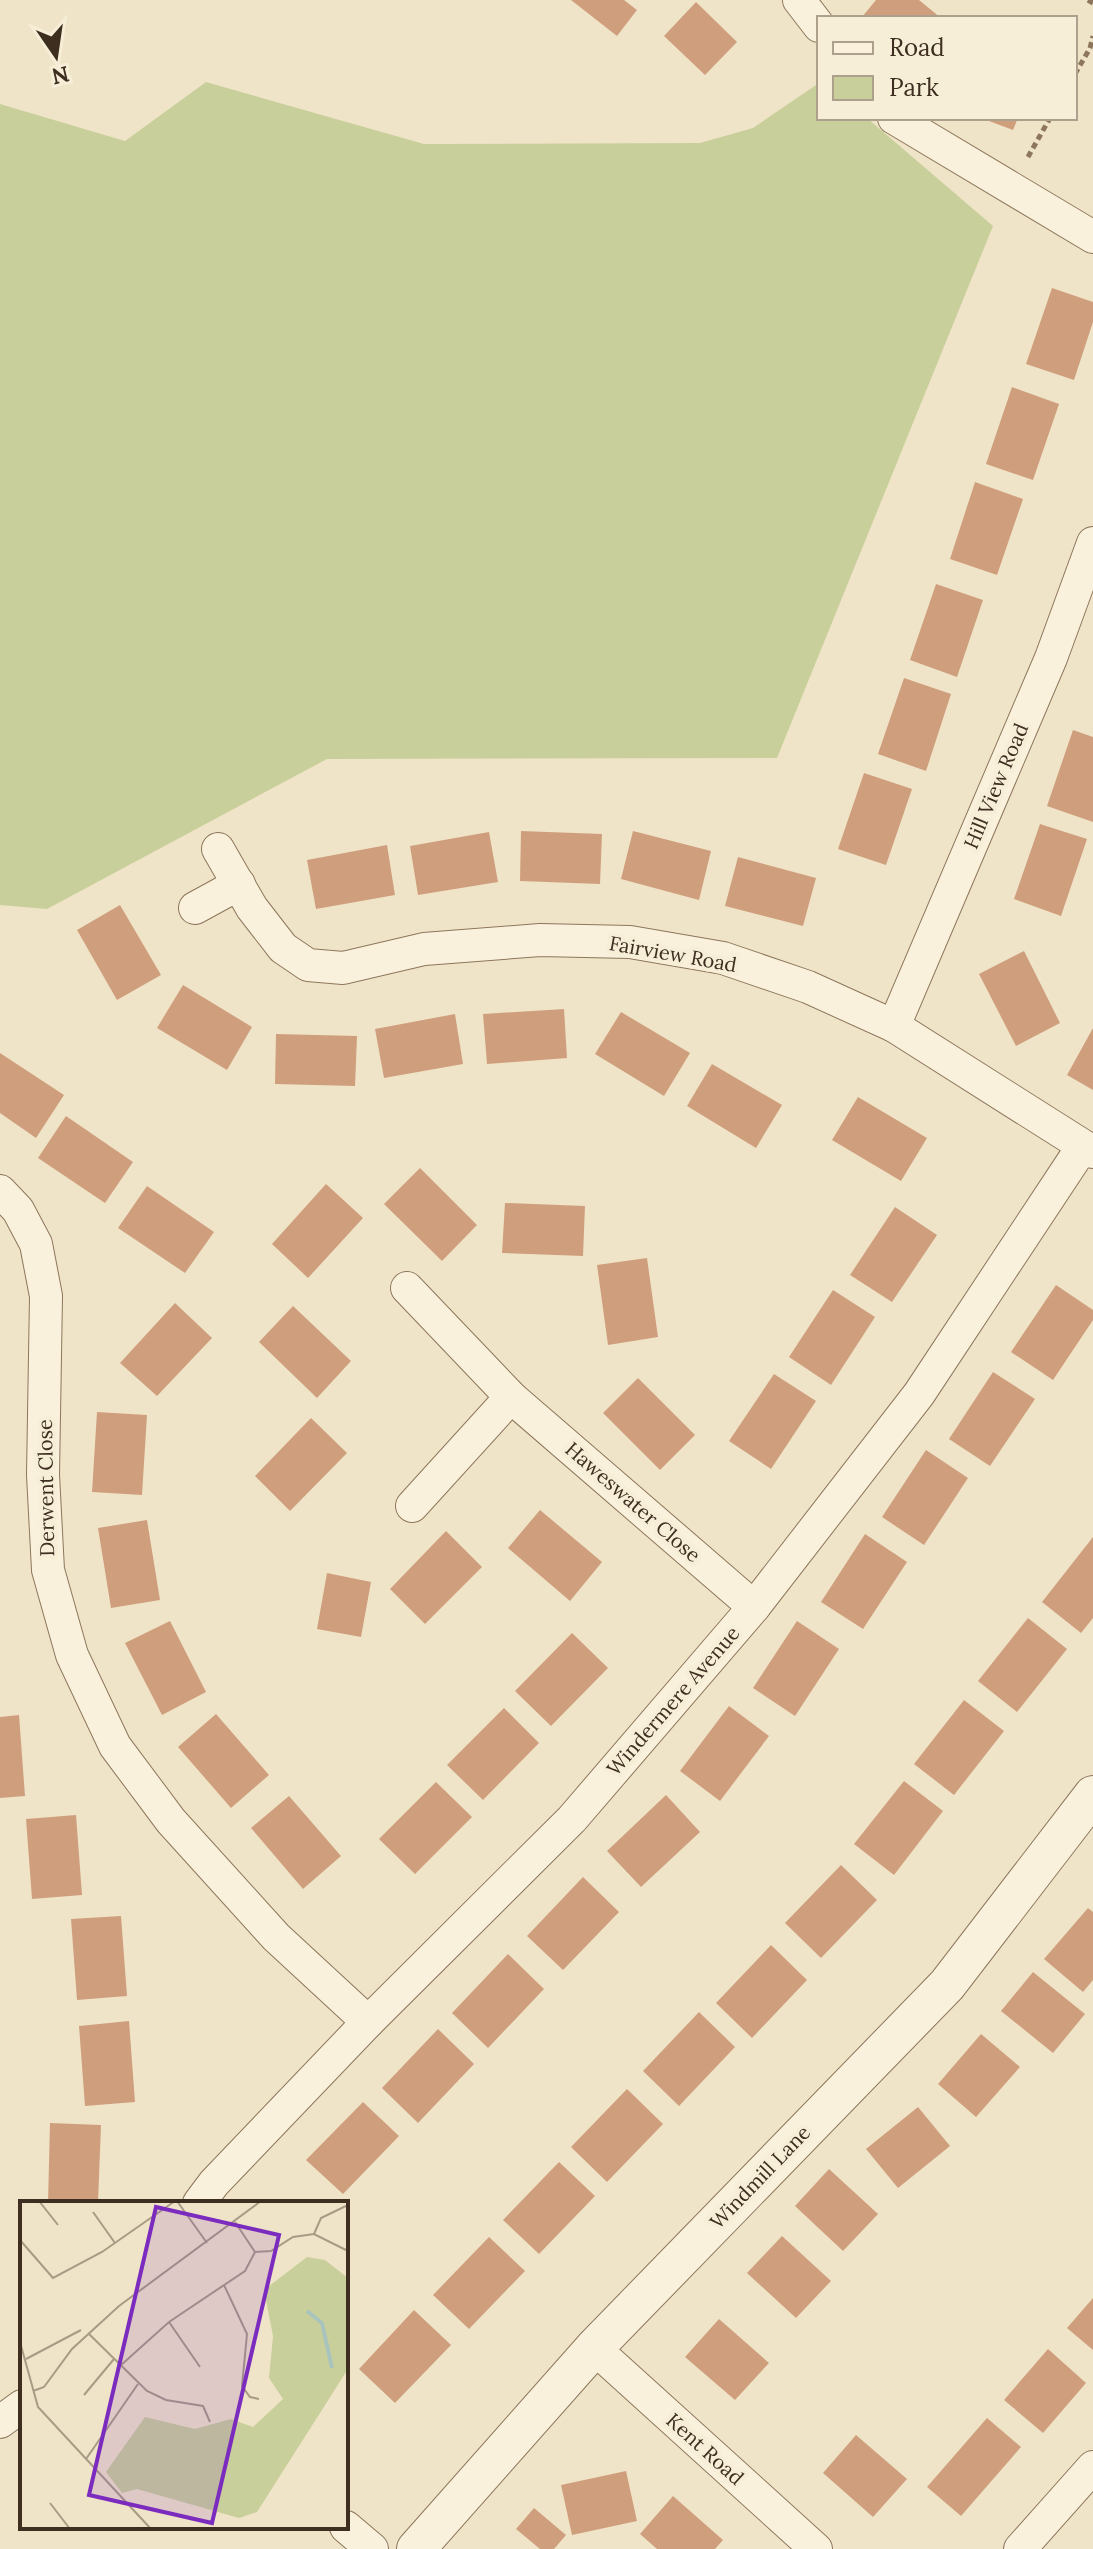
<svg xmlns="http://www.w3.org/2000/svg" width="1093" height="2549" font-family="Lora,serif">
<style>
.green{fill:#c9cf9b}
.building{fill:#cf9f7d}
.lines{fill:none;stroke-linecap:round;stroke-linejoin:round}
.minor-casing{stroke:#8d765c;stroke-width:34}
.tertiary-casing{stroke:#8d765c;stroke-width:40}
.path{stroke:#8d765c;stroke-width:5;stroke-dasharray:6 4;stroke-linecap:butt}
.minor{stroke:#faf1dc;stroke-width:32}
.tertiary{stroke:#faf1dc;stroke-width:38}
.labels{text-anchor:middle;stroke-width:8;stroke-linejoin:round;paint-order:stroke}
.street-label{font-size:20px;fill:#3d2e20;stroke:#f7eed8}
.inset-river{fill:none;stroke:#a9c4bc;stroke-width:4}
.inset-road{fill:none;stroke:#a89b85;stroke-width:2}
.view{fill:#7b2cbf;fill-opacity:0.15;stroke:#7b2cbf;stroke-width:4}
.inset-edge{fill:none;stroke:#3d2e20;stroke-width:4}
</style>
<rect width="100%" height="100%" fill="#f0e4c8"/>
<polygon class="green" points="206,82 424,144 700,143 753,128 819,83 819,118 867,118 993,226 777,758 327,759 47,909 0,905 0,104 125,141"/>
<g class="building">
<polygon points="571,0 624,0 637,10 617,36"/>
<polygon points="876,0 919,0 941,18 863,18 862,17"/>
<polygon points="696,2 737,42 705,75 664,36"/>
<polygon points="981,118 1018,118 1013,130"/>
<polygon points="1052,288 1093,302 1093,322 1074,380 1026,364"/>
<polygon points="1012,387 1059,404 1033,480 986,464"/>
<polygon points="975,482 1023,499 997,575 950,559"/>
<polygon points="936,584 983,600 957,677 910,660"/>
<polygon points="904,678 951,694 926,771 878,754"/>
<polygon points="1073,730 1093,737 1093,822 1047,806"/>
<polygon points="864,773 912,789 886,865 838,849"/>
<polygon points="1040,824 1087,839 1061,916 1014,899"/>
<polygon points="521,831 602,834 600,884 520,881"/>
<polygon points="633,831 711,851 699,900 621,879"/>
<polygon points="489,832 498,882 418,895 410,846"/>
<polygon points="387,845 395,895 316,909 307,860"/>
<polygon points="738,857 816,878 803,926 725,906"/>
<polygon points="120,905 161,975 117,1000 77,930"/>
<polygon points="1024,951 1060,1023 1016,1046 979,974"/>
<polygon points="183,985 252,1027 227,1070 157,1028"/>
<polygon points="564,1009 567,1058 487,1064 483,1014"/>
<polygon points="621,1012 690,1053 664,1096 595,1054"/>
<polygon points="455,1014 463,1064 384,1078 375,1029"/>
<polygon points="1093,1028 1093,1090 1067,1075"/>
<polygon points="276,1034 357,1036 355,1086 275,1084"/>
<polygon points="0,1053 64,1095 36,1138 0,1113"/>
<polygon points="712,1064 782,1105 756,1148 687,1106"/>
<polygon points="858,1097 927,1138 901,1181 832,1140"/>
<polygon points="66,1116 133,1162 105,1203 38,1158"/>
<polygon points="420,1168 477,1225 442,1261 384,1204"/>
<polygon points="326,1184 363,1218 308,1278 272,1244"/>
<polygon points="147,1186 214,1232 185,1273 118,1228"/>
<polygon points="505,1203 585,1206 583,1256 502,1253"/>
<polygon points="895,1207 937,1235 892,1302 850,1275"/>
<polygon points="647,1258 658,1337 608,1345 597,1265"/>
<polygon points="1056,1285 1093,1310 1093,1320 1053,1380 1011,1352"/>
<polygon points="833,1290 875,1317 831,1385 789,1357"/>
<polygon points="175,1303 212,1338 157,1396 120,1363"/>
<polygon points="293,1306 351,1361 317,1398 259,1342"/>
<polygon points="993,1372 1035,1399 990,1466 949,1439"/>
<polygon points="774,1374 816,1401 771,1469 729,1441"/>
<polygon points="638,1378 695,1435 660,1470 603,1413"/>
<polygon points="97,1412 147,1415 142,1495 92,1492"/>
<polygon points="311,1418 347,1453 290,1511 255,1476"/>
<polygon points="926,1450 968,1478 924,1545 882,1517"/>
<polygon points="540,1510 602,1562 570,1601 508,1548"/>
<polygon points="147,1520 160,1600 111,1608 98,1528"/>
<polygon points="446,1531 482,1567 425,1624 390,1589"/>
<polygon points="865,1534 907,1562 863,1629 821,1602"/>
<polygon points="1093,1537 1093,1618 1081,1633 1042,1602"/>
<polygon points="327,1573 371,1582 361,1637 317,1629"/>
<polygon points="1028,1618 1067,1649 1017,1712 978,1681"/>
<polygon points="170,1621 206,1692 162,1715 125,1643"/>
<polygon points="797,1621 839,1649 795,1716 753,1688"/>
<polygon points="572,1633 608,1668 551,1726 515,1691"/>
<polygon points="964,1700 1004,1731 954,1795 914,1764"/>
<polygon points="729,1706 769,1736 720,1801 680,1771"/>
<polygon points="504,1708 539,1743 483,1800 447,1765"/>
<polygon points="216,1714 269,1775 231,1808 178,1747"/>
<polygon points="19,1715 25,1796 0,1798 0,1717"/>
<polygon points="904,1781 943,1811 894,1875 854,1844"/>
<polygon points="436,1782 472,1817 415,1874 379,1839"/>
<polygon points="666,1795 700,1832 641,1887 607,1851"/>
<polygon points="289,1796 341,1856 303,1889 251,1828"/>
<polygon points="76,1815 82,1895 32,1899 26,1819"/>
<polygon points="841,1865 877,1900 821,1958 785,1923"/>
<polygon points="583,1877 619,1912 563,1970 527,1936"/>
<polygon points="1088,1908 1093,1912 1093,1980 1083,1992 1044,1959"/>
<polygon points="121,1916 127,1996 77,2000 71,1919"/>
<polygon points="771,1945 807,1980 752,2038 716,2003"/>
<polygon points="508,1954 544,1989 488,2048 452,2013"/>
<polygon points="1033,1972 1085,2014 1053,2053 1001,2011"/>
<polygon points="699,2012 735,2047 679,2106 643,2071"/>
<polygon points="129,2021 135,2102 85,2106 79,2026"/>
<polygon points="438,2029 474,2064 418,2123 382,2088"/>
<polygon points="981,2034 1020,2067 976,2117 938,2084"/>
<polygon points="627,2089 663,2124 607,2182 571,2147"/>
<polygon points="363,2102 399,2136 343,2194 306,2160"/>
<polygon points="918,2107 950,2146 898,2188 866,2149"/>
<polygon points="50,2123 101,2125 98,2203 48,2203"/>
<polygon points="559,2162 595,2196 539,2254 503,2220"/>
<polygon points="829,2169 878,2214 843,2251 795,2206"/>
<polygon points="782,2236 831,2281 796,2318 747,2273"/>
<polygon points="489,2237 525,2271 469,2329 433,2295"/>
<polygon points="1093,2298 1093,2350 1067,2328"/>
<polygon points="414,2310 451,2345 395,2403 359,2369"/>
<polygon points="719,2319 769,2363 735,2400 685,2357"/>
<polygon points="1048,2349 1086,2383 1043,2433 1004,2400"/>
<polygon points="987,2418 1021,2447 961,2516 927,2487"/>
<polygon points="856,2435 907,2479 873,2517 823,2473"/>
<polygon points="626,2471 637,2521 572,2535 561,2485"/>
<polygon points="673,2496 723,2540 715,2549 657,2549 640,2534"/>
<polygon points="534,2508 566,2535 554,2549 540,2549 516,2529"/>
</g>
<g class="lines">
<defs>
<g id="minor">
<polyline points="799,0 819,26"/>
<polyline points="894,118 1093,237"/>
<polyline points="218,849 252,908 283,948 308,965 343,968 424,949 540,940 630,942 723,958 808,987 894,1026 1093,1152"/>
<polyline points="195,908 239,884"/>
<polyline points="894,1026 1051,658 1093,543"/>
<polyline points="0,1191 18,1210 36,1244 46,1296 43,1475 48,1570 72,1655 115,1746 171,1821 276,1937 368,2022"/>
<polyline points="407,1288 511,1397 754,1607"/>
<polyline points="412,1506 511,1397"/>
<polyline points="199,2203 214,2183 368,2022 572,1819 754,1607 919,1394 1083,1146"/>
<polyline points="594,2348 816,2549"/>
<polyline points="0,2422 22,2406"/>
<polyline points="346,2527 372,2549"/>
<polyline points="1020,2549 1093,2467"/>
</g>
<polyline id="tertiary" points="416,2549 594,2348 947,1985 1093,1795"/>
</defs>
<use href="#minor" class="minor-casing"/>
<use href="#tertiary" class="tertiary-casing"/>
<g class="path">
<polyline points="1088,0 1093,3"/>
<polyline points="1075,74 1090,48 1093,36"/>
<polyline points="1028,157 1050,118"/>
</g>
<use href="#minor" class="minor"/>
<use href="#tertiary" class="tertiary"/>
</g>
<g class="labels">
<g class="street-label">
<text transform="translate(996 786) rotate(-67)" y="7">Hill View Road</text>
<text transform="translate(673 954) rotate(10)" y="7">Fairview Road</text>
<text transform="translate(46 1488) rotate(-91)" y="7">Derwent Close</text>
<text transform="translate(633 1502) rotate(41)" y="7">Haweswater Close</text>
<text transform="translate(673 1701) rotate(-49)" y="7">Windermere Avenue</text>
<text transform="translate(760 2177) rotate(-46)" y="7">Windmill Lane</text>
<text transform="translate(705 2449) rotate(42)" y="7">Kent Road</text>
</g>
</g>
<g transform="translate(20 2201)">
<rect width="328" height="328" fill="#f0e4c8"/>
<path d="M287 56 305 59 328 77V168L237 311 219 317 117 288 102 292 86 271 125 216 175 228 211 218 233 226 263 198 249 177 253 135 244 89Z" fill="#c9cf9b"/>
<path class="inset-river" d="M287 110 302 122 312 167"/>
<path class="inset-road" d="M19 0 38 24M157 0 187 42M73 11 95 42M215 21 235 51 251 50 273 36 294 33 328 50M294 33 301 17 328 4M0 39 33 77 82 51 155 0M204 84 227 133 222 185 230 196 239 198M149 121 180 166M68 132 127 190 146 199 183 205 190 221M0 141 18 206 131 328M6 158 61 129M100 165 149 121 225 70 235 51M13 190 24 186 52 148 99 105 241 0M64 194 94 158M66 258 118 183M30 302 50 328"/>
<path class="view" d="M136 6 259 34 192 322 69 294Z"/>
<rect width="328" height="328" class="inset-edge"/>
</g>
<rect x="817" y="16" width="260" height="104" fill="#f7eed8" stroke="#ada18e" stroke-width="2"/>
<rect x="833" y="42" width="40" height="12" fill="#faf1dc" stroke="#ada18e" stroke-width="2"/>
<text x="889" y="56" font-size="24" fill="#3d2e20">Road</text>
<rect x="833" y="76" width="40" height="24" fill="#c9cf9b" stroke="#ada18e" stroke-width="2"/>
<text x="889" y="96" font-size="24" fill="#3d2e20">Park</text>
<g transform="translate(56 56) rotate(167)" stroke="#f7eed8" stroke-width="6" paint-order="stroke">
<path d="M0-6L14 30L0 20L-14 30Z" fill="#3d2e20"/>
<text y="-12" font-size="22" font-weight="bold" text-anchor="middle" fill="#3d2e20">N</text>
</g>
</svg>
